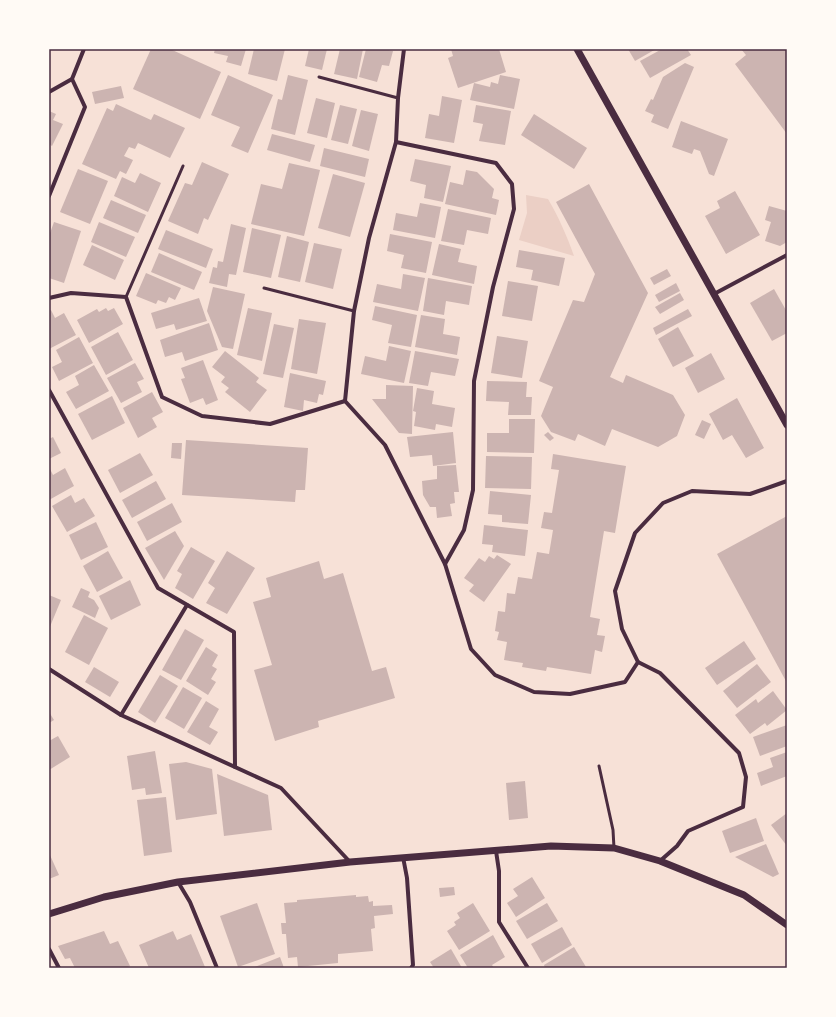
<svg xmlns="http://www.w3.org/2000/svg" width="836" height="1017" font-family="Lato,sans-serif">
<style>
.green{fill:#ebcfc5}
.building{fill:#ccb4b1}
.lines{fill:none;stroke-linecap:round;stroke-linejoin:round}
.service{stroke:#4a2c40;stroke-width:3}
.minor{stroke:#4a2c40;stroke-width:4}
.tertiary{stroke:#4a2c40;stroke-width:7}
.neatline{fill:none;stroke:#4a2c40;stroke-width:1.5}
</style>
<rect width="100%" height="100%" fill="#f7e1d7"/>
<path class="green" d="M526 195 548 199C559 218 567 236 574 256L519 240 527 213Z"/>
<g class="building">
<polygon points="151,49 170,49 221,72 200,119 133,89"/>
<polygon points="215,49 246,49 241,66 226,62 228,56 214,53"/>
<polygon points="254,49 285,49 277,81 248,74"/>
<polygon points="309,49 327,49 322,70 305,66"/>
<polygon points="340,49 363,49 357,79 334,74"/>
<polygon points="366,49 384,49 393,51 389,66 382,65 377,82 359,77"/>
<polygon points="451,49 499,49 506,72 458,88 448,58 453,56"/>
<polygon points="628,49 656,49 635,61"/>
<polygon points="662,49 687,49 691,55 650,78 640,61"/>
<polygon points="741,49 787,49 787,134 735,64 746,55"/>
<polygon points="685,63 694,67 668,129 651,122 654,115 645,111 651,99 653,100 663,77"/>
<polygon points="228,75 273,95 248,153 231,146 240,127 211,115"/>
<polygon points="288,75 308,80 295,135 271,129 278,99 282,100"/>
<polygon points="500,75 520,79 514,109 470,100 474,83 490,87 491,82 498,84"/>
<polygon points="121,86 124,98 95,104 92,92"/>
<polygon points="442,96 462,100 454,143 425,138 429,114 439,116"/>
<polygon points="316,98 335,103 327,138 307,133"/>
<polygon points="116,104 151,120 154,114 185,128 170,158 138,143 135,149 129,147 124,156 133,160 126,174 120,171 116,179 82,164 107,108 113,111"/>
<polygon points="340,105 357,109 348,144 331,140"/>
<polygon points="476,105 511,111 505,145 479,141 483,124 473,122"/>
<polygon points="361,110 378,114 369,151 352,146"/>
<polygon points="49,111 56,114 53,120 63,124 52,146 49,144"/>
<polygon points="534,114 587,148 574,169 521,135"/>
<polygon points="681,121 728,139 714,176 709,174 700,151 694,149 692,154 672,147"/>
<polygon points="272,134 315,145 310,162 267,150"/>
<polygon points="324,148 369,159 365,177 320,166"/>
<polygon points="415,159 451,166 443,202 424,198 426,185 410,181"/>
<polygon points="202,162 229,174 208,220 204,218 198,234 168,221 185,183 192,185"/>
<polygon points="289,163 320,170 304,236 251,224 261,184 282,189"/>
<polygon points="78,169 108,181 90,224 60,212"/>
<polygon points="466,170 477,172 494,189 492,198 499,200 496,215 445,204 450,182 463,185"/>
<polygon points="140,173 161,183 148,212 114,196 122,177 135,183"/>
<polygon points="333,174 365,183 350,237 318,228"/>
<polygon points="589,184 648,293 610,377 623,383 626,375 673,395 685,415 677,436 658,447 612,429 605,446 578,434 575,441 551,432 541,416 553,387 539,381 573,300 584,302 595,274 556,202"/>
<polygon points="735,191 760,235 726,254 705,216 720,208 717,201"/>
<polygon points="111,200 146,215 138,233 103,218"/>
<polygon points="420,203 441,207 435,238 393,230 396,213 417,217"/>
<polygon points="769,206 787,211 787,242 780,246 765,241 771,222 765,220"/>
<polygon points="448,209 491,218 488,234 467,230 464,245 441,241"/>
<polygon points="54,222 81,231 64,283 49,278 49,236"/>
<polygon points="99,222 135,237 126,257 91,242"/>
<polygon points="231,224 246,228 236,275 229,274 227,287 209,283 213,267 217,268 218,261 223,262"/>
<polygon points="252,228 281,235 271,278 243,272"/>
<polygon points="166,230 213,249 206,268 158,249"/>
<polygon points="390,234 432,242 426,273 401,268 404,255 387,251"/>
<polygon points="287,236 309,242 300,282 278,277"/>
<polygon points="314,243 342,249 333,289 305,282"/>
<polygon points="439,244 461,249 458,262 477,266 474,284 432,275"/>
<polygon points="92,245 124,260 115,280 83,265"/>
<polygon points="519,250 565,258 559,286 531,280 533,270 516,267"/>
<polygon points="159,253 202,272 194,290 151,272"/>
<polygon points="667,269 671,276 654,285 650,278"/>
<polygon points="146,273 181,288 175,300 169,297 166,303 158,300 156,304 136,296"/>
<polygon points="403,274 425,278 418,311 373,302 377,284 401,289"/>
<polygon points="428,278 472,286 469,305 446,301 444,315 423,311"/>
<polygon points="508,281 538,286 532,321 502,316"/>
<polygon points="676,283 680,291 659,302 655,295"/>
<polygon points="213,287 245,294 233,349 222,347 207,311"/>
<polygon points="774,289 787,312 787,333 772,341 750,303"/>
<polygon points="680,293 684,300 660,314 655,307"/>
<polygon points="199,298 207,321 176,330 174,324 156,329 151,313"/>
<polygon points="375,306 417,315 411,347 388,343 392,325 372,320"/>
<polygon points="106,308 108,311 114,308 123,324 89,343 77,320 97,309 99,312"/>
<polygon points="248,308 272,313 262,361 237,355"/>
<polygon points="688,309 692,316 656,335 653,328"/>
<polygon points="51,310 55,318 64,313 76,335 49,349 49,311"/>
<polygon points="421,315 445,319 443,334 460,337 457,355 415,347"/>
<polygon points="299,319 326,323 317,374 291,369"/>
<polygon points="209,323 218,350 185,361 182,352 165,357 160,340"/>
<polygon points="274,324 294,328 283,378 263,374"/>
<polygon points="678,327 694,356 673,367 658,339"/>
<polygon points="118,332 133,360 106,375 91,347"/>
<polygon points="497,336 528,341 522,378 491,373"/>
<polygon points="79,337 93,363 59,381 52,367 62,362 56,350"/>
<polygon points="389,346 411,351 404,383 361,374 365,356 386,361"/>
<polygon points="225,351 259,378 256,382 267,390 250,412 225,392 229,388 221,382 225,377 212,367"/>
<polygon points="415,351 459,359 455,376 431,372 428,386 409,383"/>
<polygon points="711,353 725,379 698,393 685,368"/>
<polygon points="203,360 218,400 206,405 203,398 190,403 181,379 185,378 181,368"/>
<polygon points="135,363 144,379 137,382 142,392 121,403 107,378"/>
<polygon points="94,365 109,391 76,409 66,392 79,385 75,376"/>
<polygon points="290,373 326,381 323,395 319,394 317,403 304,400 303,411 284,407"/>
<polygon points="487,381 527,382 526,397 532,397 531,415 508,415 509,402 486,401"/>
<polygon points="386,385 413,386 412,434 399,433 372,399 386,399"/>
<polygon points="417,388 434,391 432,404 455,408 452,427 436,424 435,430 414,426 416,412 413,411"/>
<polygon points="152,392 163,412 152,418 157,427 138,438 123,408"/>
<polygon points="112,396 125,423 92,440 78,414"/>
<polygon points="737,398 764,448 746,458 732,435 723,440 709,414"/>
<polygon points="509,419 535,419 534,453 487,452 487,433 509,433"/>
<polygon points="702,420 711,424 704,439 695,435"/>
<polygon points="453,432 456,463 433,466 432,455 410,457 407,437"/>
<polygon points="548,432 554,438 550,441 544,435"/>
<polygon points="53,437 61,453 49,459 49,439"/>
<polygon points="186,440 308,448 305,490 296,490 295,502 182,495"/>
<polygon points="172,443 182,443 181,459 171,458"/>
<polygon points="140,453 153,475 120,493 108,470"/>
<polygon points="553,454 626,466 615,533 604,531 590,617 600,619 597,635 605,636 602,652 595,650 591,674 547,667 546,671 522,667 523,663 504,660 507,642 497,640 499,632 495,631 498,611 505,612 507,593 515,594 518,577 532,579 537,552 549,554 553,530 541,528 544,512 552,513 559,470 551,469"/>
<polygon points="486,456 532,457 531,489 485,488"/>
<polygon points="456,465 459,492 454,492 455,503 450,504 452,516 437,518 436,507 430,507 423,495 422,481 437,479 437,466"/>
<polygon points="49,467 53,475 65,468 74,486 49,500"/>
<polygon points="156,481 166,499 132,518 122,500"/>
<polygon points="490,491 531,495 528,524 502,522 502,515 488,514"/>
<polygon points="71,495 75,503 84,498 95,516 67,532 52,506"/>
<polygon points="172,503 182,522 147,541 137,522"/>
<polygon points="787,516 787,683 717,554"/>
<polygon points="96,522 108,547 81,560 69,535"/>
<polygon points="484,525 528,530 525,556 492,552 493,545 482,544"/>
<polygon points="175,531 184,546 164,580 145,548"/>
<polygon points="191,547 215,561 193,599 175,588 182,574 177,571"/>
<polygon points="108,551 123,578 97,592 83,566"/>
<polygon points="227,551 255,568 227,614 206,603 215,588 208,583"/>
<polygon points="497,555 511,564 484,602 469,591 474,585 464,578 479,558 485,562 489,556 494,559"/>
<polygon points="319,561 324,579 343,573 372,671 386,667 395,698 318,721 319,727 275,741 254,670 272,665 253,602 271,597 266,578"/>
<polygon points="130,580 141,605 111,620 99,596"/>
<polygon points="81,588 90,592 88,597 94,600 99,608 95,618 72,607"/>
<polygon points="49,595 61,600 49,629"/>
<polygon points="84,615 108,628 89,665 65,652"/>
<polygon points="185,629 204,640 181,680 162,670"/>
<polygon points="744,641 756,659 717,685 705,668"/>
<polygon points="206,647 218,655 212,666 217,669 211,679 216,682 208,695 186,681"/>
<polygon points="757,664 771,682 737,708 723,691"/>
<polygon points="94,667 119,682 110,697 85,682"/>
<polygon points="160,675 178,686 155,723 138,712"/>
<polygon points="183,687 202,698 184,729 165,718"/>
<polygon points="773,691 787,710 767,726 765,723 750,734 735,715 756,699 758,703"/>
<polygon points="206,701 219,709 209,727 218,732 210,745 187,732"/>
<polygon points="49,712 54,720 49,723"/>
<polygon points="787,725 787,746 760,756 753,737"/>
<polygon points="58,736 70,757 49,770 49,741"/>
<polygon points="155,751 162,793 146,795 145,788 132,790 127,756"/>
<polygon points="787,752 787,776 761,786 757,773 773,767 770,758"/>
<polygon points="186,762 212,769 217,814 176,820 169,764"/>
<polygon points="217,774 268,795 272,830 224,836"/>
<polygon points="525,781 528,818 509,820 506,783"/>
<polygon points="166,797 172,852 144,856 137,800"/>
<polygon points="787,813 787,846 771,825"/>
<polygon points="756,818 764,841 730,853 722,831"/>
<polygon points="766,844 779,874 773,877 735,857"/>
<polygon points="49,853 59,875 49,879"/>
<polygon points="532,877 545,898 516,917 507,903 518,896 513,889"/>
<polygon points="454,887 455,895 440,897 439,888"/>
<polygon points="356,895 356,897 368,896 369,902 373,901 373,906 392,905 393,914 374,916 375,928 371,929 373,951 338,954 338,963 298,967 297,957 288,958 286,934 282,934 281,923 286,923 284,903 297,902 297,900"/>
<polygon points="257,903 275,954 238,967 220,916"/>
<polygon points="473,903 490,931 459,950 447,931 456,925 454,922 460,918 457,913"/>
<polygon points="547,903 558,921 527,939 516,921"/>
<polygon points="562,927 572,945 542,963 531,944"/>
<polygon points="104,931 110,944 118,941 130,966 126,968 75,968 70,958 65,959 58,946"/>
<polygon points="173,931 177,940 191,934 205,967 202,968 149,968 139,945"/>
<polygon points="493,935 505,957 492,965 494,968 468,968 460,955"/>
<polygon points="574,947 586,967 583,968 545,968 544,965"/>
<polygon points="451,949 462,968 434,968 430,962"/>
<polygon points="280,957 284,968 252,968"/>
</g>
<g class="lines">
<g class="service">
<polyline points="319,77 398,98"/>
<polyline points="264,288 354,311"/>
<polyline points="126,297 183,166"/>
<polyline points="599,766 613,830 614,848"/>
</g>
<g class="minor">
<polyline points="404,49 398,98 396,142 369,238 354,311 345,401 385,445 445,564 471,649 495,675 534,692 570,694 625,682 638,662"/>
<polyline points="49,92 72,79 84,49"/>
<polyline points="396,142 496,163 512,184 514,209 493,287 474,381 473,490 464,530 445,564"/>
<polyline points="49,196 85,107 72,79"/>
<polyline points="714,294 787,255"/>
<polyline points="49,298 71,293 126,297 162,397 202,416 270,424 345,401"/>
<polyline points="49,390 158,588 234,632 235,767"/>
<polyline points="49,669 121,715 281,788 350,862"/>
<polyline points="121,715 187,605"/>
<polyline points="496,851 499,871 499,922 528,968"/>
<polyline points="403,857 407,878 413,965 411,968"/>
<polyline points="660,861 677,846 688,831 743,807 746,777 739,753 660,673 638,662 622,629 615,591 635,533 663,503 692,491 750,494 787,481"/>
<polyline points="178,882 190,902 217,968"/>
<polyline points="49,949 59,968"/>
</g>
<g class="tertiary">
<polyline points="577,49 787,425"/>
<polyline points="49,914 104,897 178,882 350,862 551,846 614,848 660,861 744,895 787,925"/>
</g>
</g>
<rect width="836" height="1017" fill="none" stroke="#fffaf5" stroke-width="100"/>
<rect x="50" y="50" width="736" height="917" class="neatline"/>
</svg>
